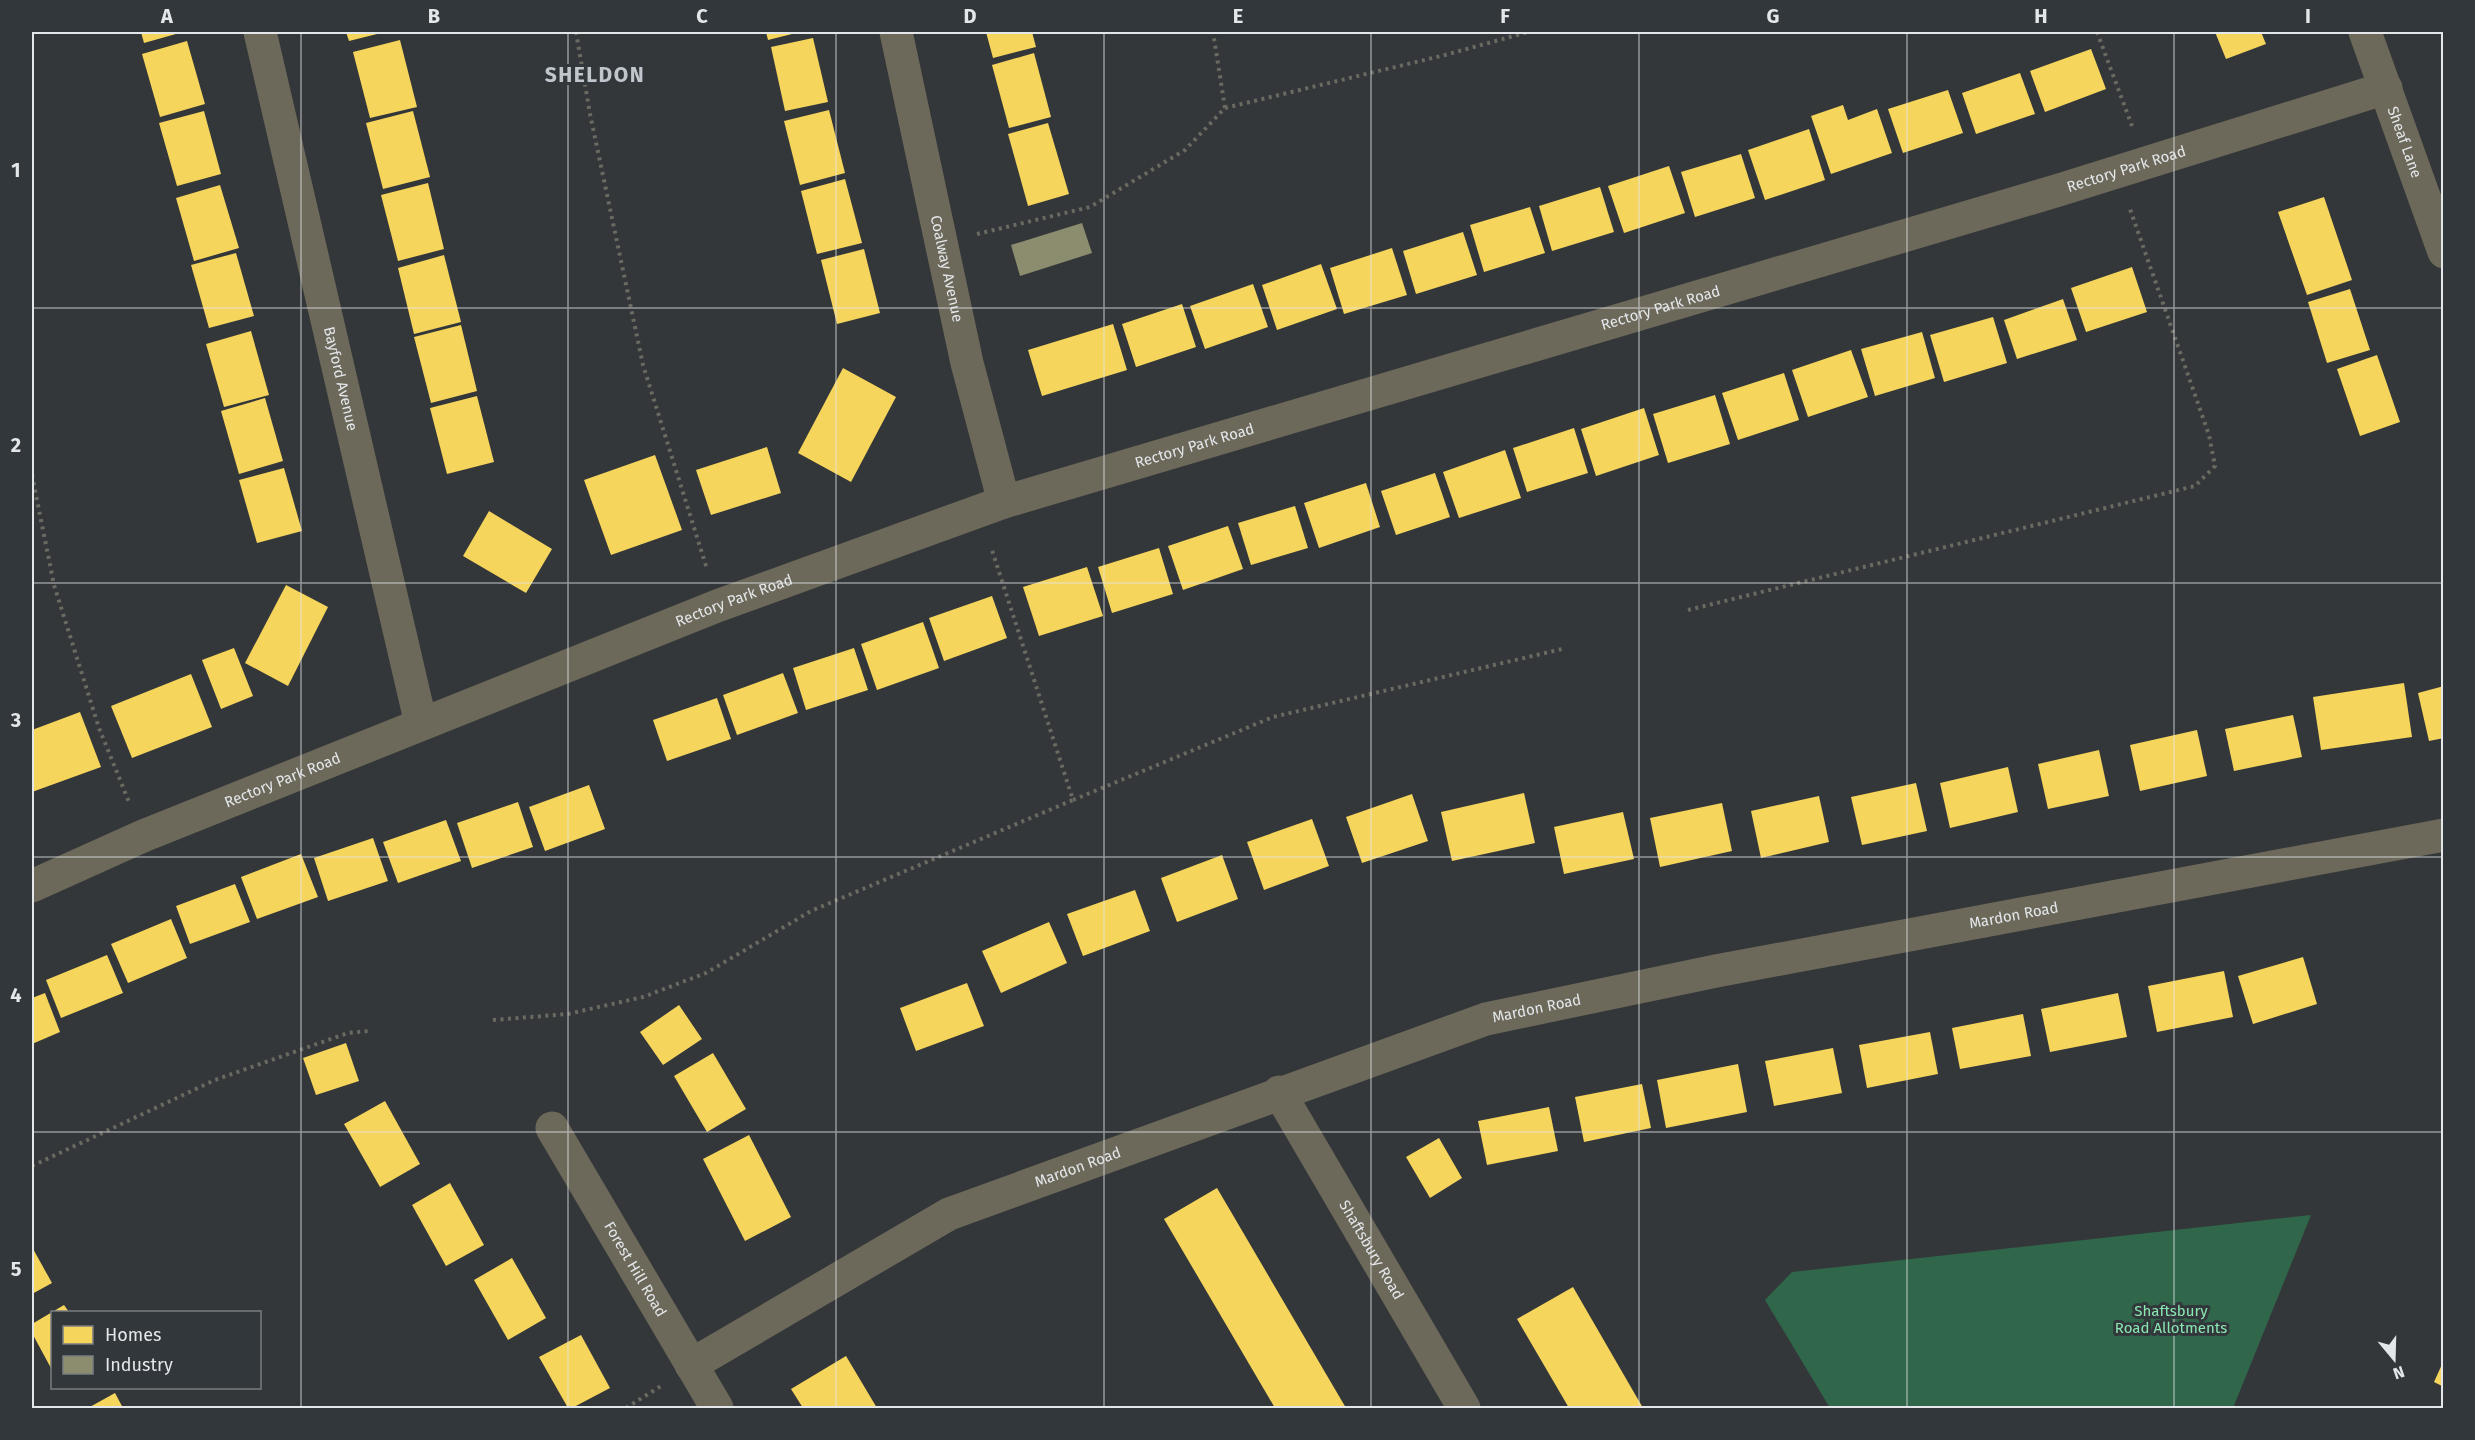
<svg xmlns="http://www.w3.org/2000/svg" width="2475" height="1440" font-family="'Fira Sans',sans-serif">
<style>
.green{fill:#30674a}
.homes{fill:#f6d55c}
.industry{fill:#8c8c6e}
.lines{fill:none;stroke-linecap:round;stroke-linejoin:round}
.path{stroke:#6a6962;stroke-width:4;stroke-dasharray:3 4.5;stroke-linecap:butt}
.minor{stroke:#6c685a;stroke-width:33}
.tertiary{stroke:#6c685a;stroke-width:33}
.grid{fill:none;stroke:#e4e7ea;stroke-width:1.5;stroke-opacity:0.55}
.labels{text-anchor:middle;stroke-width:6;stroke-linejoin:round;paint-order:stroke}
.street-label{font-size:15px;fill:#e4e7ea;stroke:#32373b}
.park-label{font-size:15px;fill:#8ae7b2;stroke:#32373b}
.district-label{font-size:21px;font-weight:bold;letter-spacing:1.5px;fill:#c0c6cb;stroke:#32373b}
.neatline{fill:none;stroke:#e4e7ea;stroke-width:2}
.grid-label{font-size:20px;text-anchor:middle;font-weight:bold;fill:#e4e7ea}
</style>
<rect width="100%" height="100%" fill="#343739"/>
<polygon class="green" points="2311,1215 2233,1408 1830,1408 1765,1300 1792,1272"/>
<g class="homes">
<polygon points="141,32 183,32 144,43"/>
<polygon points="346,32 385,32 349,41"/>
<polygon points="766,32 800,32 768,40"/>
<polygon points="986,32 1032,32 1036,47 993,58"/>
<polygon points="2215,32 2261,32 2266,44 2226,59"/>
<polygon points="813,38 828,102 785,111 771,47"/>
<polygon points="400,40 417,107 370,118 353,52"/>
<polygon points="187,41 205,104 160,117 142,54"/>
<polygon points="2091,49 2106,89 2045,112 2030,71"/>
<polygon points="1034,53 1051,117 1009,128 992,65"/>
<polygon points="2020,73 2035,114 1976,134 1962,93"/>
<polygon points="1948,90 1963,133 1903,153 1888,109"/>
<polygon points="1843,105 1848,120 1877,109 1892,153 1831,174 1811,116"/>
<polygon points="829,110 845,173 800,185 784,121"/>
<polygon points="204,111 221,174 177,186 159,123"/>
<polygon points="413,111 430,177 383,189 366,123"/>
<polygon points="1048,123 1069,194 1028,206 1008,134"/>
<polygon points="1809,129 1825,180 1765,200 1748,150"/>
<polygon points="1741,154 1755,198 1695,217 1681,172"/>
<polygon points="1669,166 1685,213 1624,233 1608,186"/>
<polygon points="845,179 862,243 817,254 801,191"/>
<polygon points="428,183 444,249 398,261 381,195"/>
<polygon points="220,185 239,248 194,261 176,198"/>
<polygon points="1600,187 1614,232 1552,251 1539,206"/>
<polygon points="2324,197 2352,280 2307,295 2278,212"/>
<polygon points="1530,207 1545,253 1484,272 1470,225"/>
<polygon points="1463,232 1477,275 1416,294 1403,251"/>
<polygon points="1392,248 1407,295 1344,314 1330,268"/>
<polygon points="864,249 880,313 837,324 821,260"/>
<polygon points="236,253 254,316 209,328 191,265"/>
<polygon points="444,255 461,322 414,334 398,268"/>
<polygon points="1321,264 1337,309 1277,330 1262,285"/>
<polygon points="2132,267 2147,312 2086,332 2071,288"/>
<polygon points="1253,284 1268,327 1205,349 1190,306"/>
<polygon points="2350,289 2370,350 2327,363 2308,302"/>
<polygon points="2063,299 2077,340 2017,359 2004,320"/>
<polygon points="1182,304 1196,347 1136,367 1122,324"/>
<polygon points="1993,317 2007,363 1944,382 1930,335"/>
<polygon points="1113,324 1127,370 1042,396 1028,350"/>
<polygon points="461,325 477,391 431,403 414,337"/>
<polygon points="251,331 269,395 224,407 206,344"/>
<polygon points="1922,332 1935,378 1875,396 1861,349"/>
<polygon points="1851,350 1868,397 1808,417 1792,370"/>
<polygon points="2377,355 2400,422 2360,436 2337,369"/>
<polygon points="843,368 896,397 851,482 798,453"/>
<polygon points="1784,373 1799,420 1738,440 1722,393"/>
<polygon points="1715,395 1730,444 1668,463 1653,414"/>
<polygon points="477,396 494,462 447,474 430,408"/>
<polygon points="265,398 283,461 239,474 221,411"/>
<polygon points="1644,408 1659,455 1596,476 1581,429"/>
<polygon points="1574,428 1588,473 1527,492 1513,448"/>
<polygon points="767,447 781,493 711,515 696,470"/>
<polygon points="1505,450 1521,498 1459,518 1443,472"/>
<polygon points="655,455 682,530 611,555 584,480"/>
<polygon points="284,468 302,531 257,543 239,480"/>
<polygon points="1435,473 1450,517 1396,535 1381,491"/>
<polygon points="1366,483 1380,527 1319,548 1304,503"/>
<polygon points="1295,506 1308,548 1251,565 1238,523"/>
<polygon points="489,511 552,549 526,593 463,556"/>
<polygon points="1228,526 1243,569 1183,590 1168,546"/>
<polygon points="1159,548 1173,594 1112,613 1098,567"/>
<polygon points="1087,567 1103,616 1039,636 1023,587"/>
<polygon points="286,585 328,607 288,686 245,663"/>
<polygon points="992,596 1007,638 944,661 929,618"/>
<polygon points="923,622 939,668 877,690 861,644"/>
<polygon points="234,648 253,696 221,709 202,660"/>
<polygon points="854,648 868,690 806,710 793,668"/>
<polygon points="783,673 798,713 737,735 723,695"/>
<polygon points="191,674 212,727 132,758 111,706"/>
<polygon points="2404,683 2412,737 2321,750 2313,697"/>
<polygon points="2444,686 2444,738 2429,741 2418,693"/>
<polygon points="717,698 731,739 667,761 653,720"/>
<polygon points="80,712 101,767 32,792 32,730"/>
<polygon points="2293,715 2302,757 2234,771 2225,729"/>
<polygon points="2197,730 2207,776 2140,791 2130,745"/>
<polygon points="2099,750 2109,796 2048,809 2038,764"/>
<polygon points="2008,767 2018,812 1950,828 1940,783"/>
<polygon points="1916,783 1927,831 1862,845 1851,797"/>
<polygon points="589,785 605,829 545,851 529,807"/>
<polygon points="1524,793 1535,843 1452,861 1441,812"/>
<polygon points="1412,794 1428,841 1362,863 1346,817"/>
<polygon points="1819,796 1829,842 1761,858 1751,811"/>
<polygon points="518,802 533,847 472,868 457,823"/>
<polygon points="1722,803 1732,851 1660,867 1650,818"/>
<polygon points="1623,812 1634,859 1564,874 1554,827"/>
<polygon points="1312,819 1329,866 1264,890 1247,842"/>
<polygon points="446,820 461,861 398,883 383,842"/>
<polygon points="373,838 388,881 328,901 314,858"/>
<polygon points="301,854 318,897 257,919 241,877"/>
<polygon points="1222,855 1238,899 1177,922 1161,878"/>
<polygon points="235,884 250,922 190,944 176,906"/>
<polygon points="1135,890 1150,931 1083,956 1067,914"/>
<polygon points="171,919 187,958 128,983 111,944"/>
<polygon points="1049,922 1067,963 1001,993 982,951"/>
<polygon points="107,955 123,993 61,1018 46,980"/>
<polygon points="2303,957 2317,1004 2253,1024 2238,976"/>
<polygon points="2224,971 2233,1017 2157,1032 2148,986"/>
<polygon points="967,983 984,1026 916,1051 900,1008"/>
<polygon points="45,993 60,1032 32,1044 32,998"/>
<polygon points="2118,993 2127,1037 2050,1052 2041,1009"/>
<polygon points="679,1005 702,1039 663,1065 640,1032"/>
<polygon points="2023,1014 2031,1056 1960,1069 1952,1028"/>
<polygon points="1930,1032 1938,1074 1867,1088 1859,1045"/>
<polygon points="346,1043 359,1081 316,1095 303,1058"/>
<polygon points="1833,1048 1842,1093 1774,1106 1765,1061"/>
<polygon points="713,1053 746,1109 707,1132 674,1076"/>
<polygon points="1738,1064 1747,1112 1666,1128 1657,1080"/>
<polygon points="1642,1084 1651,1128 1584,1142 1575,1097"/>
<polygon points="385,1101 420,1164 380,1187 344,1124"/>
<polygon points="1549,1107 1558,1151 1487,1165 1478,1121"/>
<polygon points="749,1135 791,1217 745,1241 703,1159"/>
<polygon points="1439,1138 1462,1178 1430,1198 1406,1157"/>
<polygon points="450,1183 484,1245 446,1266 412,1205"/>
<polygon points="1217,1188 1346,1408 1275,1408 1164,1219"/>
<polygon points="32,1247 52,1283 32,1294"/>
<polygon points="512,1258 546,1318 508,1340 474,1280"/>
<polygon points="1573,1287 1643,1408 1569,1408 1517,1319"/>
<polygon points="64,1305 69,1312 52,1312 52,1370 32,1333 32,1324"/>
<polygon points="581,1335 610,1388 572,1408 568,1408 539,1357"/>
<polygon points="846,1356 877,1408 803,1408 791,1389"/>
<polygon points="2444,1360 2444,1387 2434,1382"/>
<polygon points="115,1393 123,1408 88,1408"/>
</g>
<polygon class="industry" points="1082,223 1092,253 1020,276 1011,245"/>
<g class="lines">
<g class="path">
<polyline points="576,32 590,114 643,365 707,569"/>
<polyline points="2097,32 2132,126"/>
<polyline points="1225,108 1445,55 1528,32"/>
<polyline points="977,234 1090,207 1185,150 1225,108 1213,32"/>
<polyline points="32,475 54,585 99,728 129,802"/>
<polyline points="1688,610 2195,486 2215,466 2209,435 2130,209"/>
<polyline points="1073,800 1273,717 1562,649"/>
<polyline points="493,1020 568,1014 643,997 706,973 811,911 1073,800 991,547"/>
<polyline points="32,1166 215,1080 348,1033 369,1031"/>
<polyline points="626,1408 661,1386"/>
</g>
<g class="minor">
<path id="s1" d="M260 32 421 724"/>
<path id="s2" d="M896 32 967 363 1004 502"/>
<path id="s3" d="M32 886 143 836 717 606 1004 502 2059 190 2386 88"/>
<path id="s4" d="M1279 1092 1464 1408"/>
<path id="s5" d="M552 1128 717 1408"/>
<path id="s6" d="M691 1365 949 1214 1486 1019 1716 971 2444 835"/>
</g>
<path class="tertiary" id="s7" d="M2365 32 2444 252"/>
</g>
<path class="grid" d="M301 32V1408M568 32V1408M836 32V1408M1104 32V1408M1371 32V1408M1639 32V1408M1907 32V1408M2174 32V1408M32 308H2444M32 583H2444M32 857H2444M32 1132H2444"/>
<g class="labels">
<g class="street-label">
<text dy="5" stroke="none"><textPath href="#s7" startOffset="117">Sheaf Lane</textPath></text>
<text dy="5" stroke="none"><textPath href="#s3" startOffset="2216">Rectory Park Road</textPath></text>
<text dy="5" stroke="none"><textPath href="#s2" startOffset="242">Coalway Avenue</textPath></text>
<text dy="5" stroke="none"><textPath href="#s3" startOffset="1730">Rectory Park Road</textPath></text>
<text dy="5" stroke="none"><textPath href="#s1" startOffset="356">Bayford Avenue</textPath></text>
<text dy="5" stroke="none"><textPath href="#s3" startOffset="1244">Rectory Park Road</textPath></text>
<text dy="5" stroke="none"><textPath href="#s3" startOffset="758">Rectory Park Road</textPath></text>
<text dy="5" stroke="none"><textPath href="#s3" startOffset="272">Rectory Park Road</textPath></text>
<text dy="5" stroke="none"><textPath href="#s6" startOffset="1408">Mardon Road</textPath></text>
<text dy="5" stroke="none"><textPath href="#s6" startOffset="922">Mardon Road</textPath></text>
<text dy="5" stroke="none"><textPath href="#s6" startOffset="436">Mardon Road</textPath></text>
<text dy="5" stroke="none"><textPath href="#s4" startOffset="183">Shaftsbury Road</textPath></text>
<text dy="5" stroke="none"><textPath href="#s5" startOffset="164">Forest Hill Road</textPath></text>
</g>
<g class="park-label">
<text x="2171" y="1316">Shaftsbury<tspan x="2171" dy="17">Road Allotments</tspan></text>
</g>
<g class="district-label">
<text x="595" y="82">SHELDON</text>
</g>
</g>
<rect width="2475" height="1440" fill="none" stroke="#32373b" stroke-width="66"/>
<rect x="51" y="1311" width="210" height="78" fill="#32373b" stroke="#797d81" stroke-width="1.5"/>
<rect x="63" y="1326" width="30" height="18" fill="#f6d55c" stroke="#797d81" stroke-width="1.5"/>
<text x="105" y="1341" font-size="18" fill="#e4e7ea">Homes</text>
<rect x="63" y="1356" width="30" height="18" fill="#8c8c6e" stroke="#797d81" stroke-width="1.5"/>
<text x="105" y="1371" font-size="18" fill="#e4e7ea">Industry</text>
<g transform="translate(2394 1359) rotate(161)" stroke="#32373b" stroke-width="4.5" paint-order="stroke">
<path d="M0-4.5L10 22L0 15L-10 22Z" fill="#e4e7ea"/>
<text y="-9" font-size="16" font-weight="bold" text-anchor="middle" fill="#e4e7ea">N</text>
</g>
<rect x="33" y="33" width="2409" height="1374" class="neatline"/>
<g class="grid-label">
<text x="167" y="23">A</text>
<text x="434" y="23">B</text>
<text x="702" y="23">C</text>
<text x="970" y="23">D</text>
<text x="1238" y="23">E</text>
<text x="1505" y="23">F</text>
<text x="1773" y="23">G</text>
<text x="2041" y="23">H</text>
<text x="2308" y="23">I</text>
<text x="16" y="177">1</text>
<text x="16" y="452">2</text>
<text x="16" y="727">3</text>
<text x="16" y="1002">4</text>
<text x="16" y="1276">5</text>
</g>
</svg>
